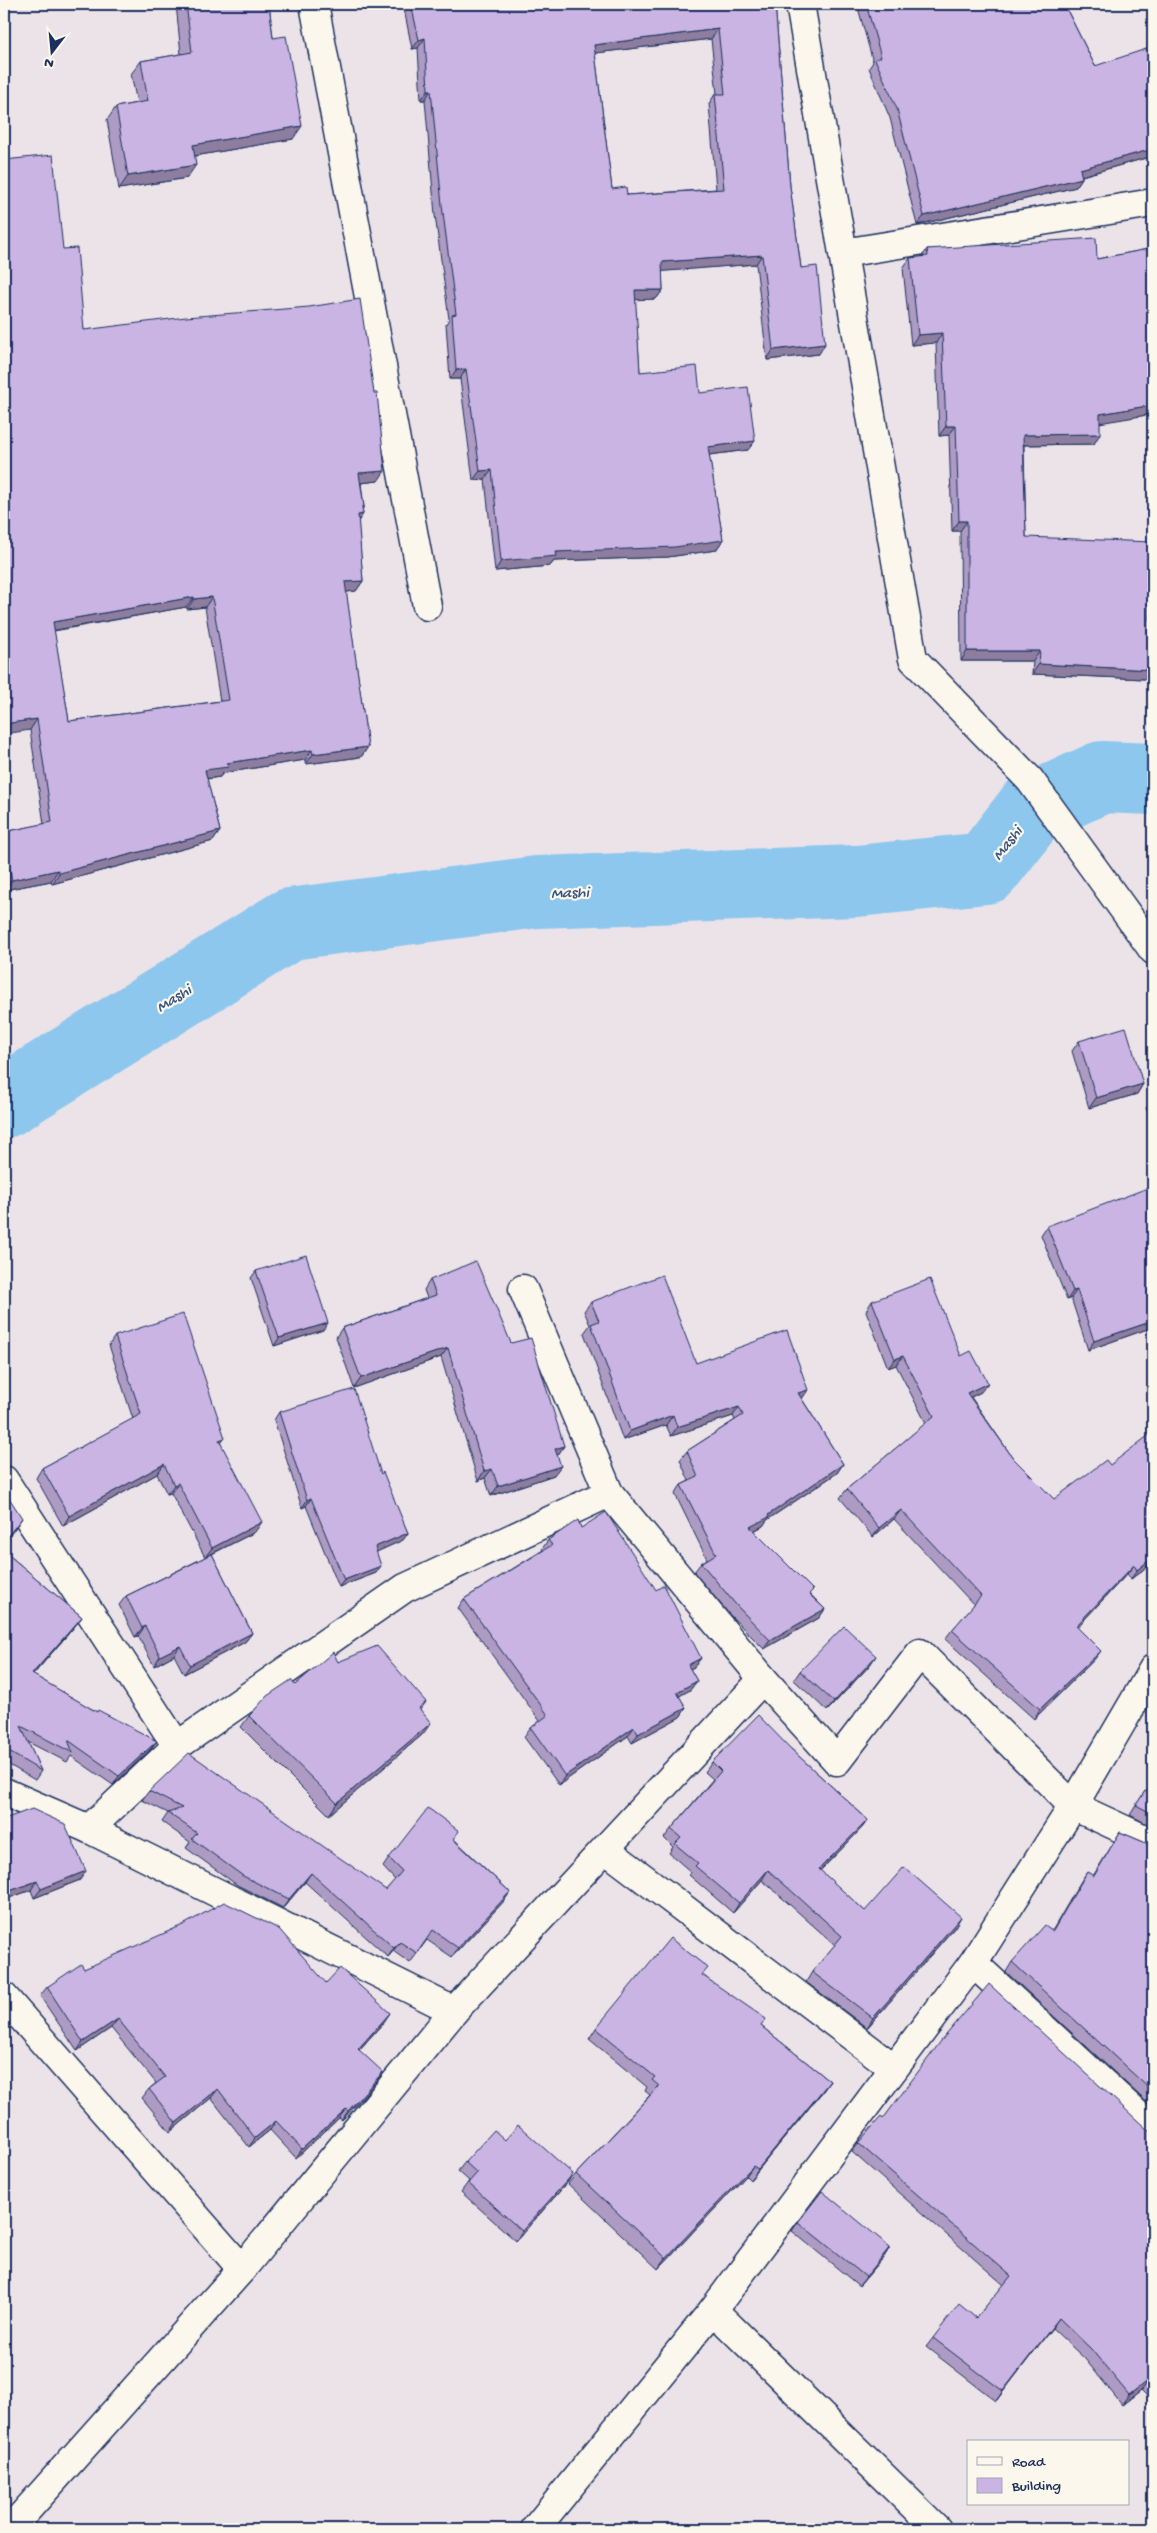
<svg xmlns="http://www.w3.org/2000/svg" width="1157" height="2533" font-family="'Gochi Hand',sans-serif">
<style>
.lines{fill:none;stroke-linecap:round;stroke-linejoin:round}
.river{stroke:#8dc7ed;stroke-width:72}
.minor-casing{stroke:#1b2f5e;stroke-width:31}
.minor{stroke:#fbf7ec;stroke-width:28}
.wall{fill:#ad9bc3;stroke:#1b2f5e;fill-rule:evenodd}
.shaded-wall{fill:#8d7e9f;stroke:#1b2f5e}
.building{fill:#c9b4e3;stroke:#1b2f5e;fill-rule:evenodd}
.labels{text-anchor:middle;stroke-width:4.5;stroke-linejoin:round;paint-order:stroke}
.water-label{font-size:16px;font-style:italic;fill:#385582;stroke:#fbf7ec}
</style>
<rect width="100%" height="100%" fill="#ece3e9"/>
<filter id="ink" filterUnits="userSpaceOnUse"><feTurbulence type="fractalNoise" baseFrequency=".02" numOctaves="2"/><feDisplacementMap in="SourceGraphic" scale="10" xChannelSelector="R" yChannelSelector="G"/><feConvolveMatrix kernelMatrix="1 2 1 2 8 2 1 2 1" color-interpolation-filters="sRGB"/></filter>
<g filter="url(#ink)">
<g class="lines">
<polyline class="river" points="4,1102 290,924 537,892 857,881 986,868 1032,809 1102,777 1153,779"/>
<defs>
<g id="minor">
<polyline points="314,4 427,606"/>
<polyline points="800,4 913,659 1030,780 1153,950"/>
<polyline points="843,253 1153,203"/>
<polyline points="4,1480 177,1746"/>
<polyline points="763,1679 837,1761 920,1653 1073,1806 1153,1843"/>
<polyline points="4,1792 89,1829 454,2011"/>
<polyline points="89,1829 177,1746 405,1588 609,1493"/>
<polyline points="605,1849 894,2068"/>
<polyline points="973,1963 1153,2129"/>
<polyline points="4,1997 242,2269"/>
<polyline points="713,2310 937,2529"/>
<polyline points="10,2529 242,2269 454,2011 763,1679 609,1493 523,1289"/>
<polyline points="535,2529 713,2310 973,1963 1073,1806 1153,1669"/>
</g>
</defs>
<use href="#minor" class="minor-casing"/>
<use href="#minor" class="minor"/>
</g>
<g class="wall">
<polygon points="176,4 269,4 273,38 293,139 194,156 187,178 119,189 107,120 116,107 137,103 131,74 141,61 181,54"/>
<path d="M403 4H775L790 186 801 268 819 354 767 360 756 264 662 271 663 290 656 299H635L640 372 700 393 748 450 709 455 723 540 716 550 668 557 554 561 550 566 495 571 485 479 473 480 460 379H450L446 324 449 319 435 215 425 100H421L418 48 412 49ZM711 39 717 94H715L709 104 716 189 627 195 612 189 595 53Z"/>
<polygon points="857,4 1064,4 1095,66 1153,156 1082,176 1082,178 1076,187 917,225 890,118 869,68 873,62"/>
<polygon points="1153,248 1153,414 1100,422 1094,444 1024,445 1026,537 1149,620 1152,670 1145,679 1032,674 1033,661 961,661 960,531 952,531 949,435 939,436 936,343 911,345 903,268 910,258 922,257 927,249 1097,259"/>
<path d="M63 249 84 330 378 481 361 483 364 507 362 509 363 514 358 521 363 581 356 591 346 592 368 747 361 757 306 764 305 760 223 773 220 777 207 779 220 831 213 841 52 884 51 881 4 890V832L44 824 30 730ZM186 607 187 609 205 607 220 701 69 721 54 631Z"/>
<polygon points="1079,1041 1143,1084 1137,1094 1089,1108 1072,1051"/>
<polygon points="1153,1098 1153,1126 1146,1108"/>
<polygon points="1047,1226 1153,1327 1088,1350 1071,1298 1067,1300 1041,1235"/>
<polygon points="256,1271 323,1330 274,1346 251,1278"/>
<polygon points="430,1280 511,1343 564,1446 557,1455 554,1475 491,1496 485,1478 478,1481 441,1357 354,1388 336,1337 342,1328 427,1298 424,1290"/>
<polygon points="872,1301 961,1356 981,1392 971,1397 1013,1458 1054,1499 1153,1562 1131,1579 1127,1574 1077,1627 1094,1660 1034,1719 945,1639 952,1630 974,1605 894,1519 873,1537 840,1498 847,1489 926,1423 896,1365 888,1368 866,1311"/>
<polygon points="591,1302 696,1363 802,1399 843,1464 837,1473 767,1520 763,1526 754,1531 810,1594 825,1609 819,1618 764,1649 730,1615 694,1572 701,1563 707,1559 675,1494 681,1485 689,1481 680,1460 687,1451 735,1420 733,1416 671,1436 666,1425 623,1440 584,1333 590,1325 584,1311"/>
<polygon points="115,1336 220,1444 255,1532 212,1554 252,1633 245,1642 184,1674 174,1655 154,1666 138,1636 135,1637 119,1605 126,1596 205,1557 171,1493 167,1494 157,1474 63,1526 36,1478 42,1468 133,1419 109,1345"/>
<polygon points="279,1412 381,1474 408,1533 403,1540 376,1552 376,1573 339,1587 306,1506 302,1508 274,1420"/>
<polygon points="581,1528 701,1658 694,1667 690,1669 697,1681 690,1690 679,1696 686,1708 680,1717 632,1743 628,1736 559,1785 524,1737 531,1728 540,1721 458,1608 464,1599 543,1550 542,1549 548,1540"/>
<polygon points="4,1551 82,1617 75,1626 33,1675 97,1712 157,1741 150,1750 113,1785 71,1756 67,1762 28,1742 41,1771 35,1780 4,1762"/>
<polygon points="338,1662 426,1702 420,1710 423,1734 329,1815 241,1727 249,1716 295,1685"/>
<polygon points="870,1665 827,1711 794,1680 800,1671"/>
<polygon points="790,1748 868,1820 861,1829 820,1871 865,1911 955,1927 867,2028 806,1982 812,1972 835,1945 762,1880 733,1913 689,1875 691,1872 669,1853 673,1847 664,1838 671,1829 713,1779 705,1772 712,1762"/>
<polygon points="149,1791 386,1890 395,1880 383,1867 389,1858 454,1839 510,1892 504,1901 452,1957 427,1940 410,1963 393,1951 388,1957 305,1882 283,1908 237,1885 186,1848 190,1842 162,1822 168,1813 142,1800"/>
<polygon points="1145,1791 1153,1795 1153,1827 1130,1815"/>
<polygon points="4,1819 80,1880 34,1898 31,1890 4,1900"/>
<polygon points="1120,1832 1153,1846 1153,2108 1006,1972 1012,1962 1052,1931 1081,1881 1087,1872 1093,1876 1114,1842"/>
<polygon points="84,1969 326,1983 384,2022 359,2050 377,2081 342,2120 339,2118 296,2158 270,2130 249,2147 211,2098 170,2132 142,2098 149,2089 156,2083 111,2028 77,2051 40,1996 47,1987"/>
<polygon points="703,1975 761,2026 830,2081 823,2091 750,2180 746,2176 658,2269 568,2184 576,2174 650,2095 645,2091 647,2087 589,2039 596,2028"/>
<polygon points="883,2119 1149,2131 1153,2133 1153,2402 1141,2390 1122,2405 1085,2359 1052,2328 996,2401 926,2347 933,2338 976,2318 1004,2285 852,2152 858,2143"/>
<polygon points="505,2140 573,2174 567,2183 516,2241 461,2192 469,2181 458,2171 465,2162"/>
<polygon points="798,2222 890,2247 884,2257 859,2286 792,2231"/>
</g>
<g class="shaded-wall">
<polygon points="718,29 711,39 588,54 594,45"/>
<polygon points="425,38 418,48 412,49 419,40"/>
<polygon points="428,90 431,90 425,100 421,100"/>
<polygon points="302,126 293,139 183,158 193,145"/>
<polygon points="1153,149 1153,156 1074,178 1080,169"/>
<polygon points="196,165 187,178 119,189 128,176"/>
<polygon points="1082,178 1076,187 917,225 924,216"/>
<polygon points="762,255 756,264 655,272 662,262"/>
<polygon points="635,290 663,290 656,299 628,300"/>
<polygon points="942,333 936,343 911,345 918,335"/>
<polygon points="825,344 819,354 767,360 773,350"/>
<polygon points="466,369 460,379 450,379 456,370"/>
<polygon points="1153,405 1153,414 1093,424 1100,414"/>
<polygon points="946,426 956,426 949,435 939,436"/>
<polygon points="1100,434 1094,444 1016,445 1023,435"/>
<polygon points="755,441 748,450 701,456 708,447"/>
<polygon points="492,470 485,479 473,480 480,471"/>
<polygon points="385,471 378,481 352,484 359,473"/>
<polygon points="362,507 364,507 358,515 363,514 356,525 351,525"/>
<polygon points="959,521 967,521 960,531 952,531"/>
<polygon points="723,540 716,550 668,557 554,561 550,566 495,571 501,561 556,552"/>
<polygon points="363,581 356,591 338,593 345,582"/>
<polygon points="194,597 186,607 45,632 53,622"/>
<polygon points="212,597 205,607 187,609 194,599"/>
<polygon points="967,651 1040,651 1033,661 961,661"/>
<polygon points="1039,664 1152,670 1145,679 1032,674"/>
<polygon points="37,719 30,730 4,734 4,724"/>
<polygon points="368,747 361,757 306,764 313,754"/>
<polygon points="312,750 305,760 223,773 220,777 197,780 205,770 227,763"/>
<polygon points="220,831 213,841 52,884 59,873"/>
<polygon points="58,870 51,881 4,890 12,880"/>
<polygon points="1143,1084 1137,1094 1089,1108 1096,1098"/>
<polygon points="1077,1290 1071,1298 1067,1300 1073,1291"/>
<polygon points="1153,1321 1153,1327 1088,1350 1094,1341"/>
<polygon points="328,1323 323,1330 274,1346 279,1338"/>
<polygon points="448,1348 441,1357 354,1388 361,1378"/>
<polygon points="903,1356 896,1365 888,1368 895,1359"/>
<polygon points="988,1383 981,1392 961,1402 967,1393"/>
<polygon points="808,1390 802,1399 798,1393"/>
<polygon points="739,1407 733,1416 671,1436 677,1427"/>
<polygon points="673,1415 666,1425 623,1440 630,1431"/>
<polygon points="225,1438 218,1447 219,1440"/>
<polygon points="564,1446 558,1455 549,1458 555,1449"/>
<polygon points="164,1464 157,1474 63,1526 69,1516"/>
<polygon points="843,1464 837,1473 767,1520 763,1526 743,1536 750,1527"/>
<polygon points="561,1466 554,1475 491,1496 498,1486"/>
<polygon points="492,1469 485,1478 478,1481 484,1471"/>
<polygon points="178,1483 171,1493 167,1494 174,1485"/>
<polygon points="311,1498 306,1506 302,1508 307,1500"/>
<polygon points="901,1510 894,1519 873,1537 879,1528"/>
<polygon points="22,1518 16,1527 4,1543 4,1541"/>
<polygon points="262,1522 255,1532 205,1557 212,1548"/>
<polygon points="408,1533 403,1540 370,1555 375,1547"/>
<polygon points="1153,1557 1153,1562 1131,1579 1137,1570"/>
<polygon points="1134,1565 1127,1574 1070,1635 1076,1626"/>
<polygon points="381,1566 376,1573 339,1587 344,1580"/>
<polygon points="825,1609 819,1618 764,1649 770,1640"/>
<polygon points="82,1617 75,1626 26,1683 32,1674"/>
<polygon points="145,1626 138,1636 135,1637 142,1628"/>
<polygon points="252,1633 245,1642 184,1674 190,1665"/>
<polygon points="180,1646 174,1655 154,1666 160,1656"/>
<polygon points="1101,1651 1094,1660 1034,1719 1040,1709"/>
<polygon points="876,1656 870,1665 827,1711 834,1702"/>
<polygon points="701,1658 694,1667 681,1674 688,1665"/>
<polygon points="697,1681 690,1690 671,1701 677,1692"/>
<polygon points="686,1708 680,1717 632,1743 638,1734"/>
<polygon points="431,1723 423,1734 329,1815 337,1803"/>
<polygon points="634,1727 628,1736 559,1785 565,1776"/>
<polygon points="157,1741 150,1750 113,1785 119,1776"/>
<polygon points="868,1820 861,1829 812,1879 819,1869"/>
<polygon points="768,1870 762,1880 733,1913 739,1903"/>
<polygon points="86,1871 80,1880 34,1898 41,1889"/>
<polygon points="311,1873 305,1882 283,1908 289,1899"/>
<polygon points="37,1881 31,1890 4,1900 4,1893"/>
<polygon points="510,1892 504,1901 452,1957 458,1948"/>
<polygon points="961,1917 955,1927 867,2028 873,2018"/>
<polygon points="400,1942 393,1951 388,1957 394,1948"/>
<polygon points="390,2013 384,2022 352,2058 358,2049"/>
<polygon points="118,2019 111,2028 77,2051 83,2042"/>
<polygon points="383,2072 377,2081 342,2120 348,2111"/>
<polygon points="830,2081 823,2091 750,2180 758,2169"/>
<polygon points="218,2089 211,2098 170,2132 176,2123"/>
<polygon points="346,2109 339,2118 296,2158 302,2149"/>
<polygon points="276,2121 270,2130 249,2147 255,2138"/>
<polygon points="753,2166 746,2176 658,2269 666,2258"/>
<polygon points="573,2174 567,2183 516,2241 522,2231"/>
<polygon points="890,2247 884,2257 859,2286 866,2277"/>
<polygon points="1059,2318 1052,2328 996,2401 1003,2391"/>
<polygon points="1148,2380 1141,2390 1122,2405 1129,2395"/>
</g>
<g class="building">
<polygon points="186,4 269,4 273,38 286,36 302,126 193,145 196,165 128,176 116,107 148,101 141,61 192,52"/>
<path d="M411 4H775L790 186 801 268 817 266 825 344 773 350 762 255 662 262 663 290H635L640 372 697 366 700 393 748 387 755 441 708 447 723 540 675 547 556 552 557 556 501 561 492 470 480 471 466 369 456 370 452 315 456 314 442 205 431 90H428L425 38 419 40ZM718 29 725 94H715L724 189 627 195 626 187 612 189 594 45Z"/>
<polygon points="866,4 1064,4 1095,66 1149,48 1153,61 1153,149 1080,169 1082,178 924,216 897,109 875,59 881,57"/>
<path d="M53 155 63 249 77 248 84 330 186 317 309 307 360 299 374 393H377L385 471 359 473 364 507H362L363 514 358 515 363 581 345 582 368 747 313 754 312 750 227 763 228 767 205 770 220 831 59 873 58 870 12 880 4 840V832L52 822 37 719 4 724V160ZM194 597V599L212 597 229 700 69 721 53 622Z"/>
<polygon points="1096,238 1097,259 1153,248 1153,405 1100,414 1100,434 1023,435 1026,537 1152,542 1149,620 1153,620 1152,670 1039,664 1040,651 967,651 967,521 959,521 956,426 946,426 942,333 918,335 910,258 928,256 927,249"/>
<polygon points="1126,1027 1143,1084 1096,1098 1079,1041"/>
<polygon points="1153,1186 1153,1321 1094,1341 1077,1290 1073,1291 1047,1226"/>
<polygon points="306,1255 328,1323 279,1338 256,1271"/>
<polygon points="476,1261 511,1343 531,1338 564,1446 555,1449 561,1466 498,1486 492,1469 484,1471 448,1348 361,1378 342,1328 436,1295 430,1280"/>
<polygon points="662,1275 696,1363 787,1330 808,1390 798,1393 843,1464 768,1515 769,1517 750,1527 813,1590 809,1594 825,1609 770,1640 737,1606 701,1563 716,1554 681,1485 698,1477 687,1451 743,1415 739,1407 677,1427 673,1415 630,1431 591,1324 599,1321 591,1302"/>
<polygon points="930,1279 961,1356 971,1351 988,1383 967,1393 1013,1458 1054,1499 1106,1460 1110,1465 1153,1432 1153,1557 1137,1570 1134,1565 1076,1626 1101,1651 1040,1709 952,1630 981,1596 901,1510 879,1528 847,1489 934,1416 903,1356 895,1359 872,1301"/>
<polygon points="183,1314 225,1438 219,1440 262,1522 212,1548 178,1483 174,1485 164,1464 69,1516 42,1468 141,1414 115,1336"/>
<polygon points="354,1389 381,1474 383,1472 408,1533 375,1547 381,1566 344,1580 311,1498 307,1500 279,1412"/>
<polygon points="4,1490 22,1518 4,1541"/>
<polygon points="606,1512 656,1590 664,1585 701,1658 688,1665 697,1681 677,1692 686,1708 638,1734 634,1727 565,1776 531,1728 548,1715 464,1599 552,1545 548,1540 578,1520 581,1528"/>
<polygon points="4,1551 82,1617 32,1674 97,1712 98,1710 157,1741 119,1776 68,1740 73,1753 21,1726 41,1771 4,1749"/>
<polygon points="212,1554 252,1633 190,1665 180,1646 160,1656 145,1626 142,1628 126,1596"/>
<polygon points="844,1626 876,1656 834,1702 800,1671"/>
<polygon points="377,1646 426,1702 419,1708 431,1723 337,1803 249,1716 267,1696 291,1680 295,1685 333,1652 338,1662"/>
<polygon points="758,1715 790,1748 868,1820 819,1869 865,1911 904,1867 961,1917 873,2018 812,1972 842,1936 768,1870 739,1903 695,1866 698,1863 675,1844 681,1838 671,1829 721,1771 712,1762"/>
<polygon points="189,1753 386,1890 402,1871 389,1858 428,1808 459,1831 453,1839 510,1892 458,1948 433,1930 417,1953 400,1942 394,1948 311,1873 289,1899 243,1876 192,1839 197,1833 168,1813 182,1808 149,1791"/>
<polygon points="1145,1791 1153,1795 1153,1814 1136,1805"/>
<polygon points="32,1809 65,1824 86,1871 41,1889 37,1881 4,1893 4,1819"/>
<polygon points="1120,1832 1153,1846 1153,2092 1012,1962 1045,1925 1053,1931 1087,1872 1094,1876"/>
<polygon points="224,1902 279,1929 326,1983 340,1968 390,2013 358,2049 383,2072 348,2111 346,2109 302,2149 276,2121 255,2138 218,2089 176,2123 149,2089 165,2077 118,2019 83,2042 47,1987 81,1964 84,1969 185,1924"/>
<polygon points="670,1938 708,1968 702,1975 766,2019 761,2026 830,2081 758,2169 753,2166 666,2258 576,2174 659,2086 652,2080 655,2077 596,2028"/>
<polygon points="989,1984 1149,2131 1153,2133 1153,2386 1148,2380 1129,2395 1091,2349 1059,2318 1003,2391 933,2338 959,2304 976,2318 1011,2276 858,2143 881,2117 883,2119 941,2041"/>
<polygon points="518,2125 573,2174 522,2231 468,2183 477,2173 465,2162 494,2130 505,2140"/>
<polygon points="822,2191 890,2247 866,2277 798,2222"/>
</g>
</g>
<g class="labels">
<g class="water-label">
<text transform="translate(1006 842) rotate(-52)" y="6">Mashi</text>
<text transform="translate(570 891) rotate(-2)" y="6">Mashi</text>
<text transform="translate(173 997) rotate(-32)" y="6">Mashi</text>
</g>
</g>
<rect width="1157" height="2533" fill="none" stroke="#fbf7ec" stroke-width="20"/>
<rect x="10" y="10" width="1137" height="2513" fill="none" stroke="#1b2f5e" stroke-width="2" filter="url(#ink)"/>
<rect x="967" y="2440" width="162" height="65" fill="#fbf7ec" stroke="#a1a7b3"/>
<rect x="977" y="2457" width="25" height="8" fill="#fbf7ec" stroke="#a1a7b3"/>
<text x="1012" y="2466" font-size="15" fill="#1b2f5e">Road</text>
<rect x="977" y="2478" width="25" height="15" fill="#c9b4e3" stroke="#a1a7b3"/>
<text x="1012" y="2490" font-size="15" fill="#1b2f5e">Building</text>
<g transform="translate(52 52) rotate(196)" stroke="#fbf7ec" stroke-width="4" paint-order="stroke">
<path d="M0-4L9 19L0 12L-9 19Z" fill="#1b2f5e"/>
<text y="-8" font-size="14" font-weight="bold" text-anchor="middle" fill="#1b2f5e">N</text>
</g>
</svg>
